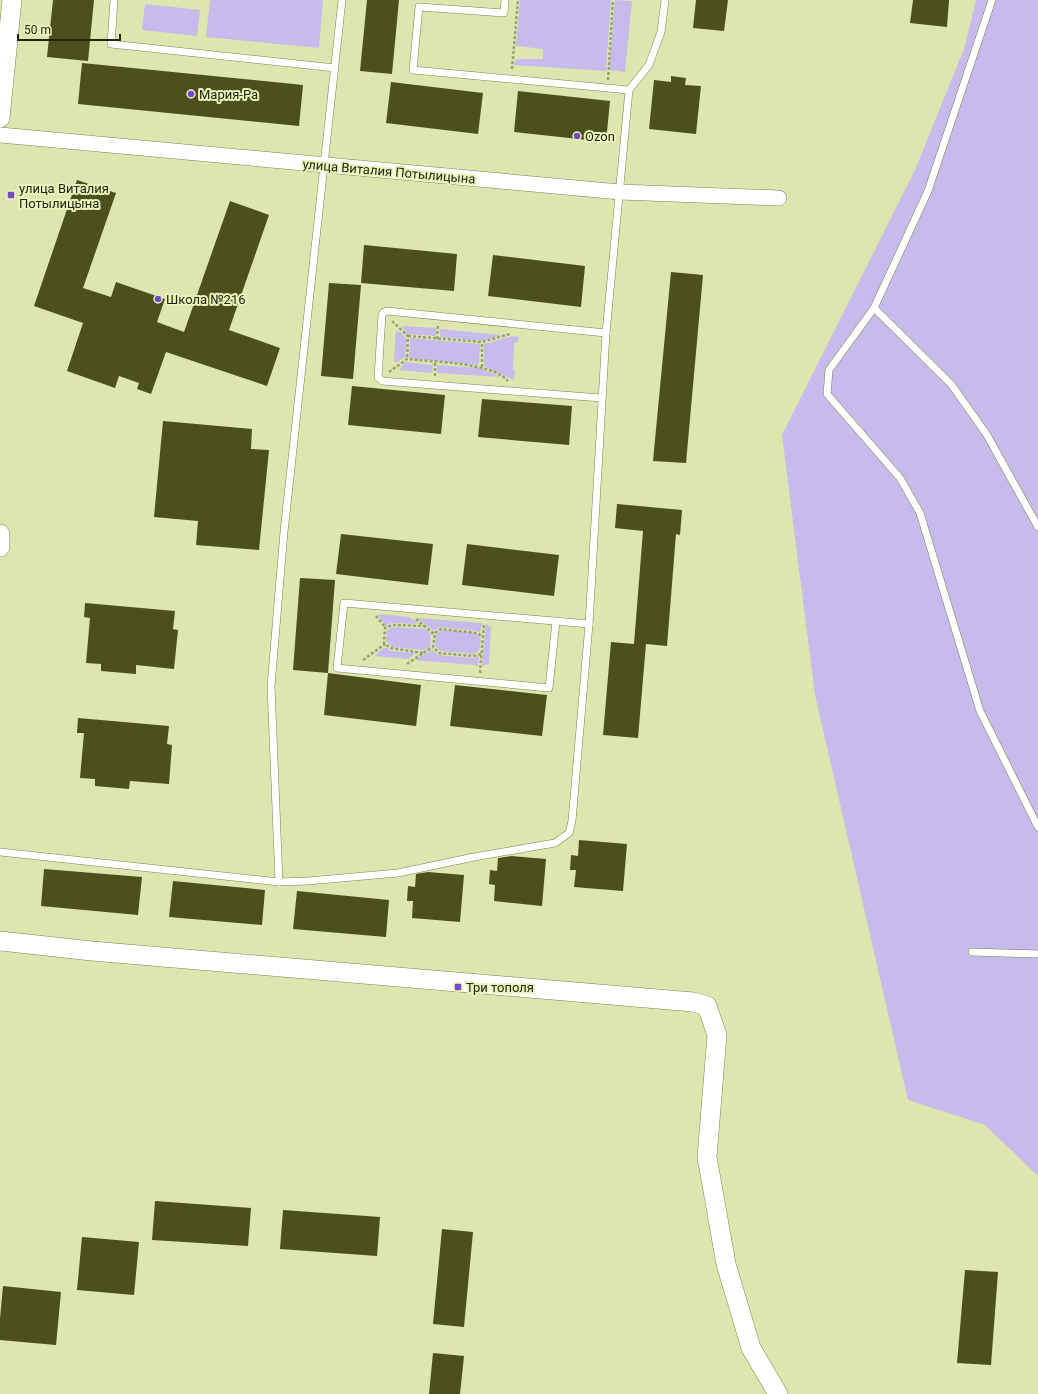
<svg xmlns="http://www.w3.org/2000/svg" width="1038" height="1394" font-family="Roboto,sans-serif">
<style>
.green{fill:#c6bbeb}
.building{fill:#4b501d}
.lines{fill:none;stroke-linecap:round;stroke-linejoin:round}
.service-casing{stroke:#7c834f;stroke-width:8}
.minor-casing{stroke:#7c834f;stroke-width:16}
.tertiary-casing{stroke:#7c834f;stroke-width:20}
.path{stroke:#9ba176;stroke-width:2.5;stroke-dasharray:3 2;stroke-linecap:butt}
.service{stroke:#fff;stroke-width:7}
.minor{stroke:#fff;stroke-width:15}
.tertiary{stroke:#fff;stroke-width:19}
.poi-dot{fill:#744bc3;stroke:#eaf3ba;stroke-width:1.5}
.labels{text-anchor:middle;stroke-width:4;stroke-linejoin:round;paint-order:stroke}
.poi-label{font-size:13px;fill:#22240f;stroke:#eaf3ba;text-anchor:start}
.street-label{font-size:13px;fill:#22240f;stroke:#eaf3ba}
</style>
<rect width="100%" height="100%" fill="#dde6ae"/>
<g class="green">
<polygon points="210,0 323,0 319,48 206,37"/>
<polygon points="520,0 611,0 606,71 514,65 516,59 543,59 543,49 516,46"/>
<polygon points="615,0 632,1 625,72 609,70"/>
<polygon points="976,0 1038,0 1038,1176 985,1125 908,1100 815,695 782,435 915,170 964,49"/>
<polygon points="145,4 200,10 197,36 142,30"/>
<polygon points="402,326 436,328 436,336 407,334"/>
<polygon points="440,329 501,335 483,341 440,337"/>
<polygon points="396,331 400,332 407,339 405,357 397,362 394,362"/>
<polygon points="513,336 519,337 517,343 514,343 513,369 515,370 514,380 484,366 484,344"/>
<polygon points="410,338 480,344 479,365 409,358"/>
<polygon points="405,362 433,365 432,373 399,370"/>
<polygon points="437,365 480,368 500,377 437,373"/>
<polygon points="380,614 409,617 419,624 391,623 386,626 378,615"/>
<polygon points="417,618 482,623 480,633 477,631 440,627 434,631"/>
<polygon points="486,624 491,627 489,664 482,666"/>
<polygon points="392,627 426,629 431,634 430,647 424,650 392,647 386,641 387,630"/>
<polygon points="442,630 475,633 481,639 479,651 473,654 440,651 435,646 436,634"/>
<polygon points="383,648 388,648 391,651 416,653 408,659 375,656"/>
<polygon points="432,650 438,655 475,658 477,656 479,657 478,667 475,665 414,660"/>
</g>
<g class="building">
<polygon points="53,0 94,0 88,61 47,57"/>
<polygon points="367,0 399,0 392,74 360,71"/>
<polygon points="696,0 728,0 724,31 693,28"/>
<polygon points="913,0 949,0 947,27 910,23"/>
<polygon points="82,63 303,85 299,126 78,104"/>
<polygon points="671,76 686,78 685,85 701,86 696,134 649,129 654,80 671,82"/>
<polygon points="391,82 483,93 478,134 386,123"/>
<polygon points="518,91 610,101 606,142 514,132"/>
<polygon points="77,180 116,193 83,288 111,297 116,282 165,299 157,322 184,332 230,201 269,215 229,330 280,348 267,386 166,352 151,394 137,389 139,383 119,376 115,388 67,371 83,323 34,306"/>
<polygon points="364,245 457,254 454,291 361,283"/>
<polygon points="493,255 585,266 581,307 488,296"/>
<polygon points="671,272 703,275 686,463 653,461"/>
<polygon points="329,283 361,285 353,379 321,376"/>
<polygon points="352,386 445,395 441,434 348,425"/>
<polygon points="482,399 572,406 569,445 478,437"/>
<polygon points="163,421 252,429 251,449 269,450 259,550 196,545 198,521 154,517"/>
<polygon points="617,504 682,510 680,535 676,534 667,646 646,644 638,738 603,735 611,642 634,644 643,531 615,528"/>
<polygon points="341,534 433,544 428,585 336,574"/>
<polygon points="467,544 559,555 554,596 462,585"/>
<polygon points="300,578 335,580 328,673 293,670"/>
<polygon points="85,603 175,611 173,629 178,630 174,669 136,665 136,674 101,671 101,664 86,663 90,618 84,617"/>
<polygon points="328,673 421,685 416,726 324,715"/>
<polygon points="455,685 547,695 542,736 450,726"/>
<polygon points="78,718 169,726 167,744 172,745 169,784 130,781 129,789 95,786 95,779 80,778 84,733 77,733"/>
<polygon points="579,840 627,844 623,891 574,887 576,870 570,870 571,855 578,856"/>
<polygon points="511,856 546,859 542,906 494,901 495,885 489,884 490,870 497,871 498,858"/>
<polygon points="44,869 142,877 138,915 41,906"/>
<polygon points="428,872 464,875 460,922 412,918 413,901 407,901 408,886 415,887 416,874"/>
<polygon points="173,881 265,890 262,925 169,917"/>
<polygon points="297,891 389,900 386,937 293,929"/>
<polygon points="155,1201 251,1208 248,1246 152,1240"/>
<polygon points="283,1210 380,1217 377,1256 280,1249"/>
<polygon points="442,1229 473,1232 464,1327 433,1324"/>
<polygon points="82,1237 139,1242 134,1295 77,1290"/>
<polygon points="965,1270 998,1272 991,1365 957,1363"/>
<polygon points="3,1286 61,1292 56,1345 0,1340 0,1319"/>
<polygon points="433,1353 464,1356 460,1394 429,1394"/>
</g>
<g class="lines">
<defs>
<g id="service">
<polyline points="114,0 111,44 335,68"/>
<polyline points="505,0 504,13 419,7 413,70 629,90"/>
<polyline points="992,0 928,191 874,308 829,370 827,394 900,478 920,513 980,711 1038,827"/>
<polyline points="874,308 951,384 987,435 1038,527"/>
<polyline points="601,398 382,381 378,377 382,315 384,312 387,311 606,333"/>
<polyline points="556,621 549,688 337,668 344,603 589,624"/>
<polyline points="0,852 279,882 308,881 398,873 474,857 555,843 569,833 572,821 589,624 606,333 629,90 649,65 661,32 665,0"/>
<polyline points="279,882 271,686 284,532 342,0"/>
<polyline points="972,952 1038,954"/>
</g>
<polyline id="minor" points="0,135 620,192 779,198"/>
<g id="tertiary">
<polyline points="0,118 12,0"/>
<polyline points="0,534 0,547"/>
<polyline points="0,941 92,951 693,1002 707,1006 717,1035 707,1157 726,1264 751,1348 778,1394"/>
</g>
</defs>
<use href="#service" class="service-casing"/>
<use href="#minor" class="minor-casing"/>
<use href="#tertiary" class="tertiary-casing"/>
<g class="path">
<polyline points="512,69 518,0"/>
<polyline points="608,80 613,0"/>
<polyline points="392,321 408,336 407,359"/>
<polyline points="408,336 482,342 510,334"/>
<polyline points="437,339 438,325"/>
<polyline points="482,367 482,342"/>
<path d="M389 372 407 359C431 362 492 362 508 381"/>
<polyline points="435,376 435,362"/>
<polyline points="376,616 386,628"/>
<polyline points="416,619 434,634"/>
<polyline points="423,653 391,648 384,644 385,628 392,625 425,626"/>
<polyline points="481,654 473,656 439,653 433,647 435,633 441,629 477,633 483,637"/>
<polyline points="363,660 385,644"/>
<polyline points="407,664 423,653 433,647"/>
<polyline points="480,673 484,624"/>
</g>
<use href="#service" class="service"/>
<use href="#minor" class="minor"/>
<use href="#tertiary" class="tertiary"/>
</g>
<g class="poi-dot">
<circle cx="191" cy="94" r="4"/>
<circle cx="577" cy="136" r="4"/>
<rect x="7" y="191" width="8" height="8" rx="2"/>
<circle cx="158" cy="299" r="4"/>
<rect x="454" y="983" width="8" height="8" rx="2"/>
</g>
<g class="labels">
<g class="poi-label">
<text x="199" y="99">Мария-Ра</text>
<text x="585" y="141">Ozon</text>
<text x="19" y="193">улица Виталия<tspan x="19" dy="15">Потылицына</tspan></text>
<text x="166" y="304">Школа №216</text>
<text x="466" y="992">Три тополя</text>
</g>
<g class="street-label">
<text transform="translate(389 171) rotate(5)" y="5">улица Виталия Потылицына</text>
</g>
</g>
<path d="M18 34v6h102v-6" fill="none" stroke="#22240f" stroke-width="2"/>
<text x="24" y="34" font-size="12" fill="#22240f" stroke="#eaf3ba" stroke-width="3" paint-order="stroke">50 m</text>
</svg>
